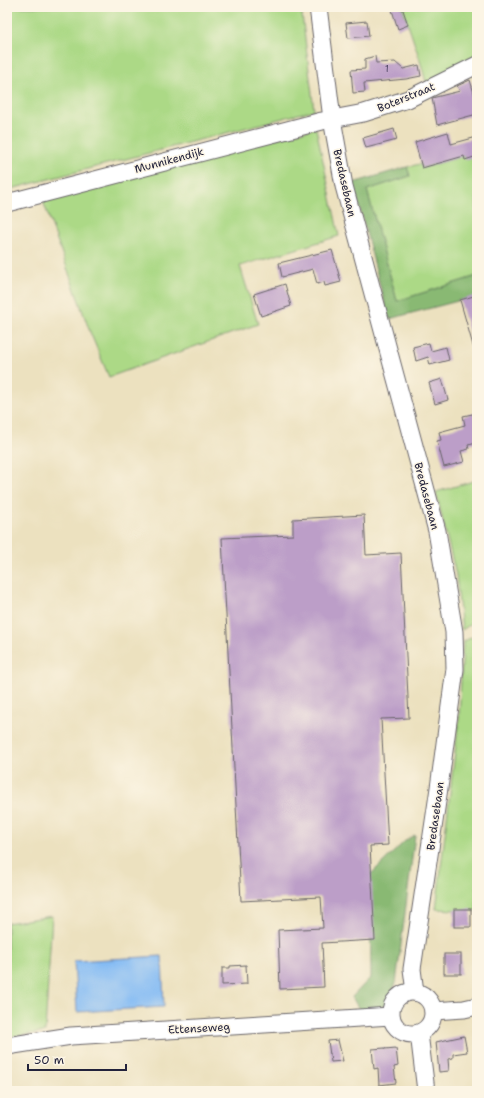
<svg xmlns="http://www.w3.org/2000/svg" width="484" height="1098" font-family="'Shantell Sans',sans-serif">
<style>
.green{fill:#acd986;stroke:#677e60}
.forest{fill:#89b973;stroke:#566e57}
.water{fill:#84bbf4;stroke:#536e98}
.building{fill:#bc9ec8}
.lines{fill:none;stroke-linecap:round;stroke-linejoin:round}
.minor-casing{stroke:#696569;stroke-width:19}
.minor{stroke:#fff;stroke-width:17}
.labels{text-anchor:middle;stroke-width:3;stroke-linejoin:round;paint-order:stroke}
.number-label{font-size:9px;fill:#48415e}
.street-label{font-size:11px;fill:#22223b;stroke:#fcf5e5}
</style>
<rect width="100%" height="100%" fill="#fcf5e5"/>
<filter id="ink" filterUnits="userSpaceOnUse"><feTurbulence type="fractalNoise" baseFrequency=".025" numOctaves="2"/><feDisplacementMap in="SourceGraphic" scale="8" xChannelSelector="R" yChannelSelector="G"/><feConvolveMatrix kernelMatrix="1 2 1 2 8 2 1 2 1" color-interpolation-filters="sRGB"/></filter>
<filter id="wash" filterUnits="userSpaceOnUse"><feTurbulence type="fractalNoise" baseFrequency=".012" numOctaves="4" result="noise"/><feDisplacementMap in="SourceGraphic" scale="16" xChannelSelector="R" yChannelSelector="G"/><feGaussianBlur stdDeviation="0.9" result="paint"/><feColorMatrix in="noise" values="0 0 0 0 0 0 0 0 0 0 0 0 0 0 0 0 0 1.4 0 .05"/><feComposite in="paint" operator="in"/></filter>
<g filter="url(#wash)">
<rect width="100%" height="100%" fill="#ece1bf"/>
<g class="green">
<polygon points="7,7 301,7 314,110 7,190"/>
<polygon points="402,7 477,7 477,55 449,72 426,82 419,57"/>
<polygon points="316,128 339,236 240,266 258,324 109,377 90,332 43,201"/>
<polygon points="477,152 477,276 397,301 367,190 410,176 407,167 420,164 422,168"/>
<polygon points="477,480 477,620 462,630 456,575 436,492"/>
<polygon points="477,634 477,911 436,909 459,719 463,642"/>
<polygon points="52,916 45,1032 7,1037 7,923"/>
</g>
<g class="forest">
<polygon points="407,167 410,176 367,190 397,301 477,276 477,296 389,319 353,183"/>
<polygon points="415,835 396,983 385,1006 360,1011 352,997 371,977 370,875 406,840"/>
</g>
<polygon class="water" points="162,956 164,1007 77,1012 74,961"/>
<g id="blocks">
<g class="building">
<polygon points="391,7 402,7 408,25 398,29"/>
<polygon points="367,21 369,36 348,38 346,23"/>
<polygon points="375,56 376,63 395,62 403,69 419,65 421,76 406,79 364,83 365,92 353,93 351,70 365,69 365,59"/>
<polygon points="470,80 477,103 477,114 437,125 432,98 460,91 457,86"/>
<polygon points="394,129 397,140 366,148 363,138"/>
<polygon points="448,132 451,144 477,137 477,156 465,160 464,156 422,168 415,142"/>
<polygon points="332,250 341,282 325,286 324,282 317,284 313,269 282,277 279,263"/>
<polygon points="285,284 291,306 261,316 254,294"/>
<polygon points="477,295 477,348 474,349 460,300"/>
<polygon points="429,343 431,351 446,347 449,360 430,365 428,357 416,361 413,347"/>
<polygon points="442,379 448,400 435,404 429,383"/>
<polygon points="477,413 477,443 468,445 469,449 461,451 464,462 444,467 437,441 441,440 439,432 465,425 463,416"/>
<polygon points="364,515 366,555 401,553 409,718 381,719 388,845 370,846 375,940 322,943 324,987 280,989 278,930 323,928 321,897 241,901 222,538 293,535 293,519"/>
<rect x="454" y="909" width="17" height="18"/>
<rect x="444" y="954" width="17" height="20"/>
<polygon points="246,965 247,984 222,985 222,968 230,968 230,966"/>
<polygon points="464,1036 467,1052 453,1054 453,1058 448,1059 449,1071 439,1072 436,1042"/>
<polygon points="338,1040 343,1061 331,1062 328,1041"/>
<polygon points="385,1048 385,1049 396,1048 398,1066 394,1067 396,1083 379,1085 378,1068 374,1069 372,1049"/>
</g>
</g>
</g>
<g filter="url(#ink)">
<use href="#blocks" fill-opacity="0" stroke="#696569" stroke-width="1"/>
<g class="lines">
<defs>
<g id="minor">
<polyline points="318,7 332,119 344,186 437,531 454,632 455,669 439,788 412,969 415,992"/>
<polyline points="7,203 322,121 364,113 408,99 477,65"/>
<circle cx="412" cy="1013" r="21"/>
<polyline points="433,1011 464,1009 477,1006"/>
<polyline points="419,1033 426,1091"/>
<polyline points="7,1046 71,1036 391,1016"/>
</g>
</defs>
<use href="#minor" class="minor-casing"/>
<use href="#minor" class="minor"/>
</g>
</g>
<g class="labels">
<g class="number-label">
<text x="387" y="72">1</text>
</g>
<g class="street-label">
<text transform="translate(406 97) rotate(-22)" y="4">Boterstraat</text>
<text transform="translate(169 160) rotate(-15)" y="4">Munnikendijk</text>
<text transform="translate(345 183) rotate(77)" y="4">Bredasebaan</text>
<text transform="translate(427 496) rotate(75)" y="4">Bredasebaan</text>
<text transform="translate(435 816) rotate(-82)" y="4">Bredasebaan</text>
<text transform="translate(199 1028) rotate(-3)" y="4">Ettenseweg</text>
</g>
</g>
<rect width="484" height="1098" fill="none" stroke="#fcf5e5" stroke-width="24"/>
<path d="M28 1064v6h98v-6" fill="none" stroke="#22223b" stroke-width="2"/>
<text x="34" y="1064" font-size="12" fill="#22223b" stroke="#fcf5e5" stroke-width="3" paint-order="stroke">50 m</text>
</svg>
